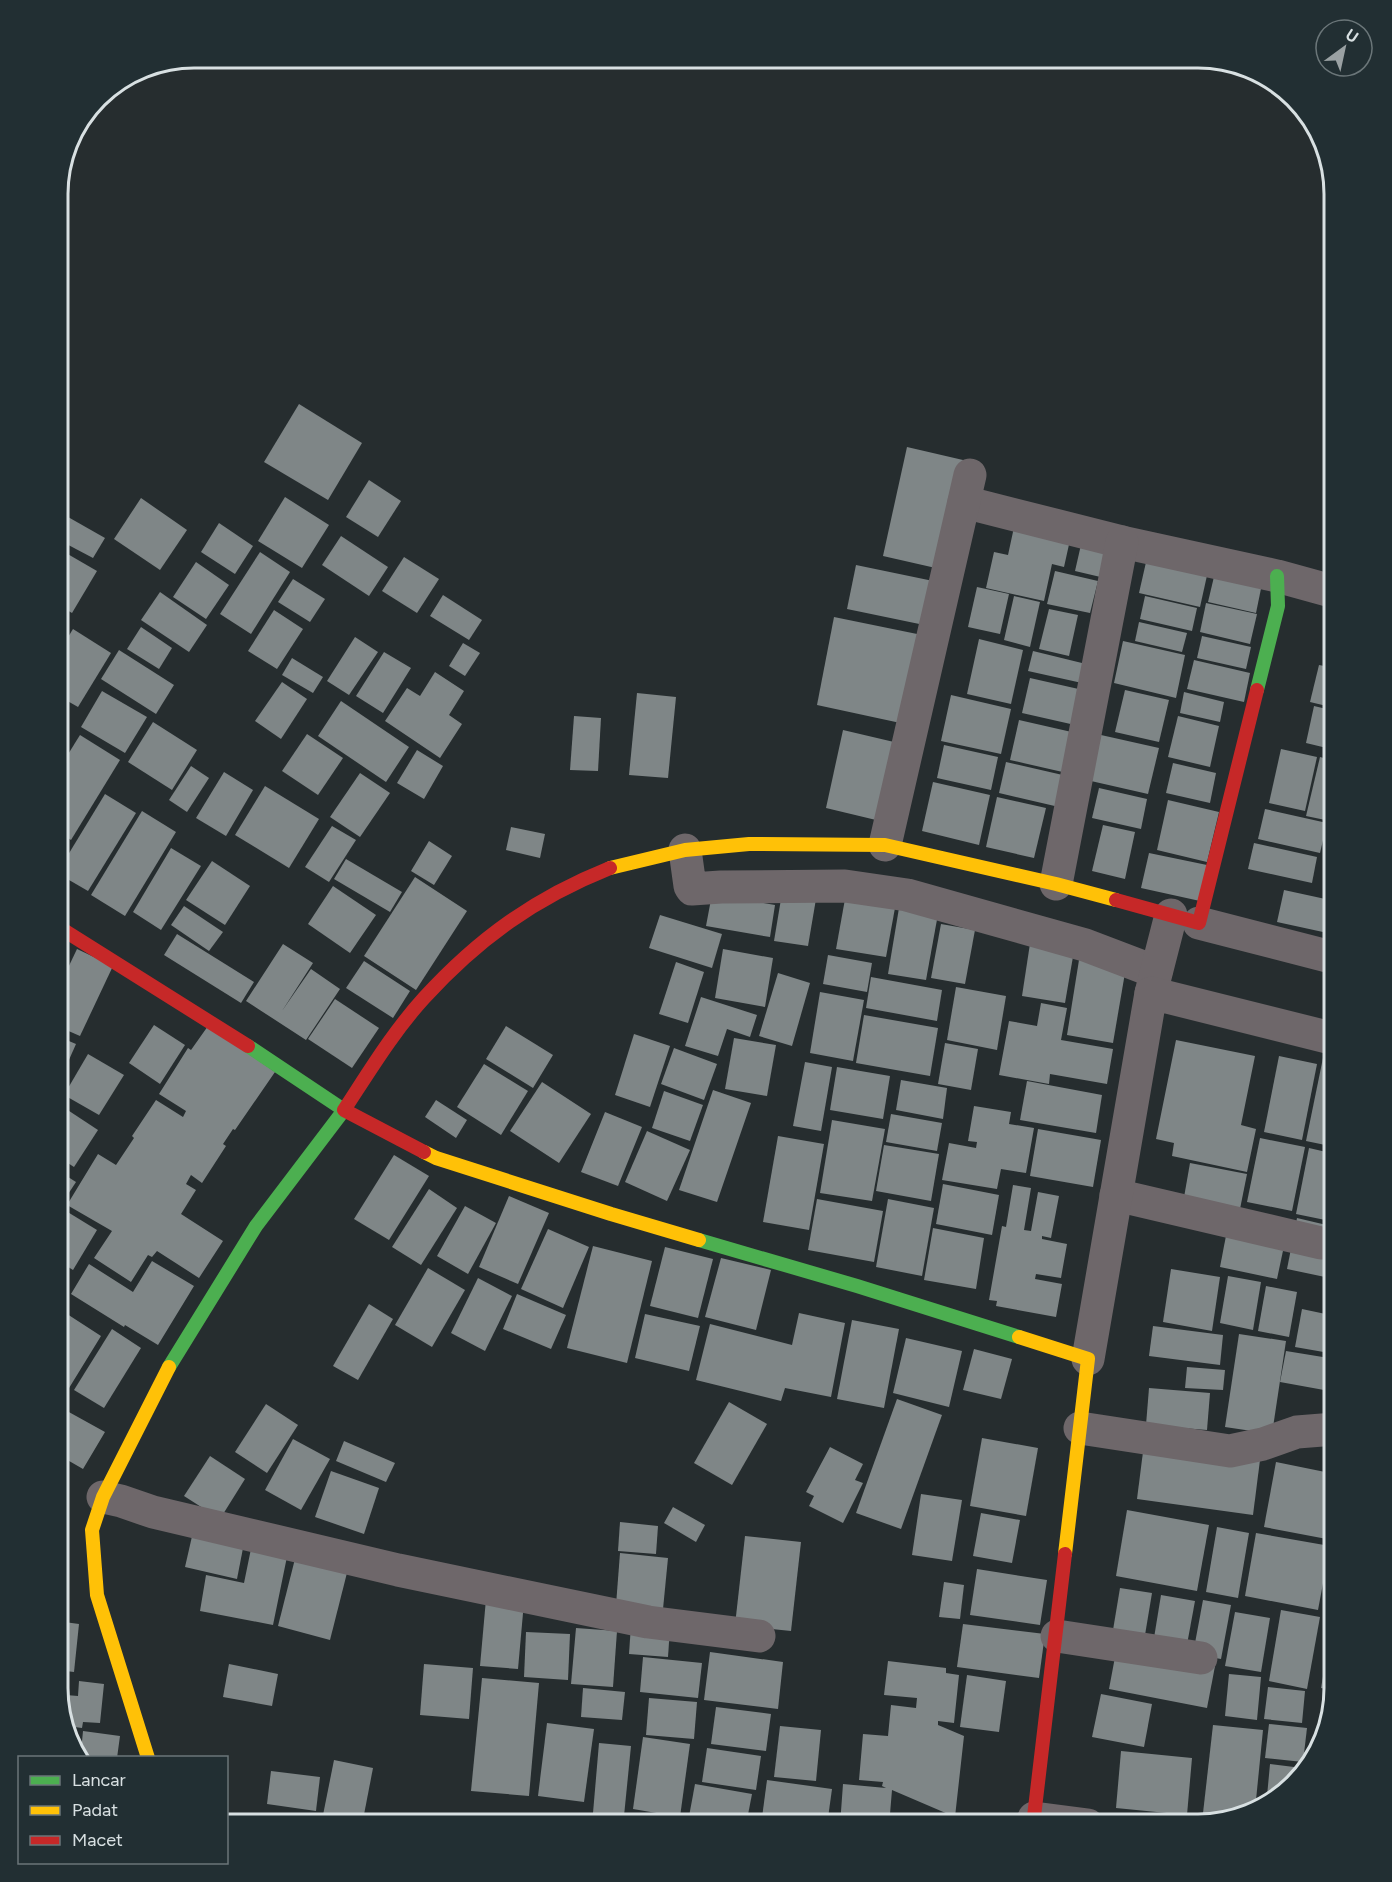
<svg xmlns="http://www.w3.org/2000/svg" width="1392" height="1882" font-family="Figtree,sans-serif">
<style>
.building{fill:#7f8687}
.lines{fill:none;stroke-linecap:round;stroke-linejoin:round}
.street{stroke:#6e676a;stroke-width:33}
.fast{stroke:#4caf50;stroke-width:14}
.slow{stroke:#ffc107;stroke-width:14}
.jam{stroke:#c62828;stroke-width:14}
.rim{fill:none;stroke:#d8e0e2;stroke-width:3}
</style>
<rect width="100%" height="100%" fill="#262d2f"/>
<g class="building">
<polygon points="299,404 362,443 328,500 264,462"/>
<polygon points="907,447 963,460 940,569 883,556"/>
<polygon points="369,480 401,501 378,537 346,517"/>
<polygon points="285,497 329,525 302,568 258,541"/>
<polygon points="1334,497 1335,497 1335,532 1327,530"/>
<polygon points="141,498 187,530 160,570 114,539"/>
<polygon points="61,513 105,538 93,558 57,539 57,519"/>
<polygon points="1016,518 1072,531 1064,567 1052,564 1044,601 986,588 994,552 1008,555"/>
<polygon points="219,523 253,546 235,574 201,552"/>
<polygon points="341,536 388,567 369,596 322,565"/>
<polygon points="1083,536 1117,544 1109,579 1075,571"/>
<polygon points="59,549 97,571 72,613 57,604"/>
<polygon points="1149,549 1210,562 1200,607 1139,593"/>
<polygon points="260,552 290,572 251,634 220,614"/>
<polygon points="404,557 439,579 417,613 382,591"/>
<polygon points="196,562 229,585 206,619 173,597"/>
<polygon points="1217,564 1264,574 1256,613 1208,602"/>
<polygon points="856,565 938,582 929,626 847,609"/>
<polygon points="1055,571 1098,581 1090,613 1047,604"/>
<polygon points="293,579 325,599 310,622 278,602"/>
<polygon points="977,587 1009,594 1000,634 968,627"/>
<polygon points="160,592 207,625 189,652 141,620"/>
<polygon points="443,595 482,620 469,640 430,616"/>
<polygon points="1014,596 1040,602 1030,647 1004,640"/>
<polygon points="1145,596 1197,608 1192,631 1140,619"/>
<polygon points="1206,603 1257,614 1250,644 1200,632"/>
<polygon points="1334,607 1335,607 1335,644 1326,642"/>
<polygon points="1049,609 1078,615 1069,656 1039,649"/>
<polygon points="274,610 303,629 277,669 248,651"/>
<polygon points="834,617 922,635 905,724 817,705"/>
<polygon points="1139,622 1187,633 1182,652 1135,641"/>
<polygon points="141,627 172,648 159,669 127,649"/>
<polygon points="73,629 111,653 78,707 57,695 57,655"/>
<polygon points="1202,636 1251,647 1246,669 1197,658"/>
<polygon points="355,637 378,652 349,695 327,681"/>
<polygon points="979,639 1023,650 1011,704 967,694"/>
<polygon points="1123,641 1185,655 1176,698 1114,683"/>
<polygon points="463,643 480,653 465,676 449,666"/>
<polygon points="119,650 174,685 156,714 101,679"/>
<polygon points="1033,651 1086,664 1082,683 1028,671"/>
<polygon points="384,652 411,668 383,713 356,696"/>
<polygon points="292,658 323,677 313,693 282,675"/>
<polygon points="1194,660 1250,673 1244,702 1187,689"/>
<polygon points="1319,665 1335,668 1335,708 1310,702"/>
<polygon points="435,672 464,691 449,715 462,724 440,758 385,721 407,688 420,696"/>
<polygon points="1030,678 1083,690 1075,725 1022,713"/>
<polygon points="282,682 307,699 281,739 255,721"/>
<polygon points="1125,690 1169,700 1159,742 1115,732"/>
<polygon points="102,691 147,717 125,753 81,727"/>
<polygon points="1184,692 1224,702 1220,722 1180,713"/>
<polygon points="637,693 676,697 668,778 629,775"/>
<polygon points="951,695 1011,709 1001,754 941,741"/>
<polygon points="341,701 409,747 386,782 318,736"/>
<polygon points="1314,706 1335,711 1335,750 1306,743"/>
<polygon points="574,716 601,718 598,771 570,770"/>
<polygon points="1178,716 1219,726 1210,767 1168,757"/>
<polygon points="1019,720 1076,733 1067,773 1010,760"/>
<polygon points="153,722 197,750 172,790 128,762"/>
<polygon points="843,730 894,742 876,820 826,808"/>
<polygon points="307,734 343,758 318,795 282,771"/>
<polygon points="80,735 120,760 71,840 57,831 57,772"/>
<polygon points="1101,735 1159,748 1148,794 1091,781"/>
<polygon points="944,745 998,757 991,790 937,778"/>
<polygon points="1281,749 1317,757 1305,811 1269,803"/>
<polygon points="417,750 443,766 424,799 397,783"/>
<polygon points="1320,757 1335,761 1335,822 1306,816"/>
<polygon points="1006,762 1067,776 1059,807 999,793"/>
<polygon points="1173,763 1216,773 1210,803 1166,793"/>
<polygon points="191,766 209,778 187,812 169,800"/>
<polygon points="224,772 253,790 226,836 196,818"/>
<polygon points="360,773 390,793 360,837 330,817"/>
<polygon points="933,782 990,795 979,845 922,831"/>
<polygon points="265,786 319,819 289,868 235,835"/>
<polygon points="1099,788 1147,799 1141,829 1092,818"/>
<polygon points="105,794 136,813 88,891 57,873"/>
<polygon points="997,797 1046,808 1034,858 986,847"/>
<polygon points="1168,800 1219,812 1207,862 1157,850"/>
<polygon points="1265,809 1327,823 1320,853 1258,839"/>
<polygon points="142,811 176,832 125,916 91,895"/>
<polygon points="1103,825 1135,832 1125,879 1092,871"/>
<polygon points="332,826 356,840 329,882 305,867"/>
<polygon points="511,827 545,834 540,858 506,850"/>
<polygon points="429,841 452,856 434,885 411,871"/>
<polygon points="1254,843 1317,857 1312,883 1248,869"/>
<polygon points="171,848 201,866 161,930 133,912"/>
<polygon points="1149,853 1207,865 1200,901 1141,888"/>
<polygon points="346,859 402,892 390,912 334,879"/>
<polygon points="212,861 250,886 225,925 186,900"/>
<polygon points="415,877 467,911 416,990 364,956"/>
<polygon points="333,886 376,915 350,953 308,924"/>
<polygon points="1284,890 1330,900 1323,932 1277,922"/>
<polygon points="782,893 816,899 808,946 774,941"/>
<polygon points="712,894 775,905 770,937 706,926"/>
<polygon points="845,899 895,908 886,957 836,949"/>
<polygon points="184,906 223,932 209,951 171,925"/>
<polygon points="899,908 938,914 926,980 888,974"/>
<polygon points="660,915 722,934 712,968 649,948"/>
<polygon points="941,924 975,930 965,984 931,978"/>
<polygon points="177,934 254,982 241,1003 164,955"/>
<polygon points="1031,937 1075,945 1065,1003 1022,996"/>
<polygon points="283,944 313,963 282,1011 311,969 340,989 306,1040 246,1001"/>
<polygon points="77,949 113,966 80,1036 57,1026 57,991"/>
<polygon points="723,949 773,958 765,1007 715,998"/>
<polygon points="828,955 872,963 867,992 823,984"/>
<polygon points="1079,960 1126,967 1113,1043 1067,1035"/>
<polygon points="364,961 410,991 393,1018 346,988"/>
<polygon points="676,962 704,972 688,1023 659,1014"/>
<polygon points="778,973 810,983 792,1046 759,1036"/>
<polygon points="871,977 942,990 937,1021 866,1008"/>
<polygon points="956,987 1006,996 997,1050 947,1040"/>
<polygon points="820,992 864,1000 853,1061 810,1053"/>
<polygon points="701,997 757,1015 750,1037 727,1029 718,1056 685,1046"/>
<polygon points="335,999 379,1028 352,1068 308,1039"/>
<polygon points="1041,1003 1067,1008 1061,1040 1113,1049 1107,1084 1050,1074 1049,1084 999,1075 1009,1021 1037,1026"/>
<polygon points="864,1015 938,1028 930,1076 856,1063"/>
<polygon points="154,1025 185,1045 160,1084 129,1063"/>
<polygon points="208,1026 275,1072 235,1130 233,1129 223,1144 226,1146 202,1183 191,1175 186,1184 196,1190 181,1214 223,1241 199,1278 157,1251 152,1257 148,1255 131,1282 94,1258 112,1231 67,1205 98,1154 116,1165 134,1138 132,1136 156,1100 183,1117 186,1111 159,1094 188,1048 191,1050"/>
<polygon points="506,1026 553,1055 533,1088 486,1059"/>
<polygon points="634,1034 670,1046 650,1107 615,1095"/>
<polygon points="57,1036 76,1044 57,1087"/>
<polygon points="734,1038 776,1045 767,1096 725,1089"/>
<polygon points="1176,1040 1255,1056 1241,1125 1256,1129 1247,1172 1172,1156 1174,1143 1156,1139"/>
<polygon points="945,1043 978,1049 971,1090 938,1084"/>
<polygon points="674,1048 717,1064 704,1100 661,1084"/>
<polygon points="1324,1053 1335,1055 1335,1147 1306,1141"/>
<polygon points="88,1054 124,1075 99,1115 64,1095"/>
<polygon points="1279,1056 1317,1064 1302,1140 1264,1132"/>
<polygon points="805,1062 832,1067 821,1131 793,1126"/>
<polygon points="484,1064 528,1091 501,1135 457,1107"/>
<polygon points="837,1067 890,1076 883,1119 830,1110"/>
<polygon points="901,1080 947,1088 943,1119 896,1110"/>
<polygon points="1027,1081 1102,1095 1096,1133 1020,1120"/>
<polygon points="542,1082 591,1114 559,1163 510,1131"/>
<polygon points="713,1090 751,1103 717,1202 679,1190"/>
<polygon points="664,1091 703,1105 690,1141 652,1128"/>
<polygon points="436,1100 467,1120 456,1138 425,1117"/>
<polygon points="57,1103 98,1130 74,1167 57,1156"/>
<polygon points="974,1106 1011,1112 1009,1124 1034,1128 1026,1173 1001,1169 997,1189 942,1180 949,1143 976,1148 977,1142 968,1141"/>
<polygon points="605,1112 642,1127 618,1186 581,1172"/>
<polygon points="891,1114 942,1123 937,1151 886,1142"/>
<polygon points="832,1120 885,1129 872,1201 820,1193"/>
<polygon points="1038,1129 1101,1140 1093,1187 1030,1176"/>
<polygon points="647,1131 690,1150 667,1201 625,1182"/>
<polygon points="778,1136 824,1144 809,1230 763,1222"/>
<polygon points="1260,1138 1305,1147 1292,1211 1247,1202"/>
<polygon points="884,1145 939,1154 931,1201 876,1191"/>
<polygon points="1309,1148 1335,1154 1335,1222 1296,1214"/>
<polygon points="394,1155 429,1176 389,1240 354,1219"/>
<polygon points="1190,1163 1247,1174 1239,1214 1183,1203"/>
<polygon points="57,1170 76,1182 57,1211"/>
<polygon points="943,1184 999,1195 992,1235 936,1224"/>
<polygon points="1013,1185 1031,1188 1024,1230 1031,1231 1038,1192 1059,1196 1051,1238 1042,1236 1042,1239 1067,1244 1061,1278 1036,1274 1035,1279 1062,1284 1056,1317 996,1306 997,1301 989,1300 1002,1226 1006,1227"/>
<polygon points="429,1189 457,1208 421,1265 392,1247"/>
<polygon points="509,1196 549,1213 518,1284 479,1267"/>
<polygon points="817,1199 883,1211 874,1262 808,1250"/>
<polygon points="888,1199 934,1208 922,1276 876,1267"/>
<polygon points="465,1206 496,1223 468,1274 437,1256"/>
<polygon points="66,1211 97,1230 73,1270 57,1260 57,1225"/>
<polygon points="1297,1218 1335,1227 1325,1277 1287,1269"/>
<polygon points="1229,1220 1287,1232 1277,1279 1220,1267"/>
<polygon points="933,1228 984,1238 976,1289 924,1280"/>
<polygon points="548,1229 589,1247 563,1308 521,1289"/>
<polygon points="593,1246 652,1261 627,1363 567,1348"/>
<polygon points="665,1247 713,1259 698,1318 650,1306"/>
<polygon points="1334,1252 1335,1252 1335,1308 1323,1306"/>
<polygon points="721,1258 771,1270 756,1330 705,1317"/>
<polygon points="152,1261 194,1286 158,1345 125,1325 124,1327 71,1294 89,1264 133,1292"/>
<polygon points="428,1268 465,1290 432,1347 395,1325"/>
<polygon points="1171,1269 1220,1277 1212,1331 1163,1322"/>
<polygon points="1228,1276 1261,1282 1253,1330 1220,1323"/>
<polygon points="478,1278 512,1296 485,1351 451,1333"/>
<polygon points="1266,1286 1297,1292 1289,1337 1258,1331"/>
<polygon points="517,1294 566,1315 551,1349 503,1329"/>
<polygon points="369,1304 393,1319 358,1380 333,1366"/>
<polygon points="1302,1309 1335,1316 1335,1354 1295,1347"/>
<polygon points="64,1312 101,1336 58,1406 105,1432 83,1469 57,1454 57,1322"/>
<polygon points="799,1313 845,1323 831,1397 785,1388 781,1401 696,1380 710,1324 792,1345"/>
<polygon points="645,1314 700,1326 689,1371 635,1358"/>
<polygon points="852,1320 899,1329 884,1408 837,1399"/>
<polygon points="1153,1326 1223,1335 1220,1365 1149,1356"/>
<polygon points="112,1329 141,1348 104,1408 74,1390"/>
<polygon points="1239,1334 1286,1341 1272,1434 1225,1427"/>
<polygon points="906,1338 962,1351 949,1407 893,1393"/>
<polygon points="974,1349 1012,1359 1001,1399 963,1390"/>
<polygon points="1286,1351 1335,1359 1335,1392 1280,1382"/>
<polygon points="1187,1367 1225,1370 1223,1390 1185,1388"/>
<polygon points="1149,1388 1210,1393 1207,1430 1146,1425"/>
<polygon points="897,1399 942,1415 901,1529 856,1513"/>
<polygon points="729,1402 767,1424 732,1485 694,1463"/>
<polygon points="266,1404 298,1425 267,1473 235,1452"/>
<polygon points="982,1438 1038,1448 1026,1516 970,1506"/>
<polygon points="293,1439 330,1459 301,1510 265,1490"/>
<polygon points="344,1441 395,1463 386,1482 336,1461"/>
<polygon points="1144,1444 1260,1460 1253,1515 1137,1499"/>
<polygon points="830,1447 863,1464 855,1480 863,1483 843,1523 809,1506 814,1496 806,1492"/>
<polygon points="210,1456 245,1479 220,1519 184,1496"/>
<polygon points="1276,1462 1335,1474 1335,1525 1332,1540 1264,1527"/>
<polygon points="331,1471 379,1488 364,1534 315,1517"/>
<polygon points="921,1494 962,1500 952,1561 912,1555"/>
<polygon points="673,1507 705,1525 696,1542 664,1523"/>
<polygon points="1127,1510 1209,1525 1197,1591 1116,1576"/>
<polygon points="981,1513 1020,1520 1012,1563 973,1556"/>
<polygon points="620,1522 658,1526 656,1554 618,1551"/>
<polygon points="1217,1527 1249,1533 1238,1598 1206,1592"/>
<polygon points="193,1532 244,1543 237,1579 185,1567"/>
<polygon points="1256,1533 1330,1546 1318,1610 1245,1596"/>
<polygon points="745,1536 801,1542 791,1631 735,1625"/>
<polygon points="57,1538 64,1539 58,1566 57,1566"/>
<polygon points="253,1539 289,1547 273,1625 200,1611 206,1575 244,1583"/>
<polygon points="298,1547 350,1561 330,1640 278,1626"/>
<polygon points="620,1553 668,1558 663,1609 616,1605"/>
<polygon points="977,1569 1047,1580 1040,1625 970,1615"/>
<polygon points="1334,1576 1335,1576 1335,1619 1326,1617"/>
<polygon points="944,1582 964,1585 960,1619 939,1617"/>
<polygon points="1120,1588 1152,1593 1144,1641 1112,1636"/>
<polygon points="1161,1595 1195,1601 1186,1650 1153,1644"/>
<polygon points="486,1599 524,1602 518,1669 480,1666"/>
<polygon points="1203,1600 1231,1605 1221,1659 1193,1654"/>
<polygon points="1281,1610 1320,1617 1307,1689 1269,1681"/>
<polygon points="1235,1612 1270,1618 1261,1672 1225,1666"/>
<polygon points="57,1621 79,1624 74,1672 57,1670"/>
<polygon points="963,1624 1045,1634 1039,1678 957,1667"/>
<polygon points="1332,1624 1335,1625 1335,1691 1321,1688"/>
<polygon points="631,1625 670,1628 668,1657 629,1654"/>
<polygon points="576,1628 617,1631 613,1687 571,1684"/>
<polygon points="526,1632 570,1634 568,1680 524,1677"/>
<polygon points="1118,1641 1216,1661 1207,1708 1109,1689"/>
<polygon points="710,1652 783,1662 778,1709 704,1700"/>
<polygon points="643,1657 702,1663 698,1698 640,1692"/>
<polygon points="888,1661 946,1668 946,1673 959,1675 954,1723 938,1721 938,1725 964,1736 955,1817 892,1790 890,1814 902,1816 902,1815 940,1825 840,1825 843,1784 886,1788 882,1786 883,1782 859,1780 863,1734 888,1736 891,1705 916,1708 917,1698 884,1695"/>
<polygon points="229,1664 278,1674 272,1706 223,1697"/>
<polygon points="424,1664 473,1668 469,1719 420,1715"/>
<polygon points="1229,1674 1261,1677 1257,1720 1225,1716"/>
<polygon points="967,1675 1006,1681 999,1732 960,1727"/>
<polygon points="57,1678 68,1680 66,1695 78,1696 79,1681 104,1684 100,1723 83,1722 82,1728 67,1726 57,1689"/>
<polygon points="482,1678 539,1683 529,1796 471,1791"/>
<polygon points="1268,1687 1305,1691 1302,1723 1264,1719"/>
<polygon points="583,1688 625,1692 622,1720 581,1717"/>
<polygon points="1101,1694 1152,1704 1144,1747 1092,1737"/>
<polygon points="649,1698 697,1702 694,1739 646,1735"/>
<polygon points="716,1707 771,1714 766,1751 711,1744"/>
<polygon points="547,1723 594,1729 584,1802 538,1796"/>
<polygon points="1269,1724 1307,1728 1303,1762 1265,1758"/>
<polygon points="1213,1725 1263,1730 1255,1810 1208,1823 1202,1822"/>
<polygon points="780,1726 821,1730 816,1781 774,1777"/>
<polygon points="83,1731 120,1736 117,1758 76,1758 74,1751 81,1752"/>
<polygon points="643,1737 690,1744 680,1817 633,1809"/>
<polygon points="599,1743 631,1746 624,1816 593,1813"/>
<polygon points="707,1748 761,1756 756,1790 702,1782"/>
<polygon points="1121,1751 1192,1758 1187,1815 1116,1808"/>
<polygon points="334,1760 373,1768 362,1825 321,1825"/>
<polygon points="1270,1764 1302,1768 1302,1772 1266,1807"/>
<polygon points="271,1771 320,1777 316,1811 267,1804"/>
<polygon points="767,1780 832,1789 827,1825 761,1825"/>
<polygon points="695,1784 752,1794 746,1825 700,1825 688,1822"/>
<polygon points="1147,1817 1192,1820 1192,1825 1147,1825"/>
</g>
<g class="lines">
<g class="street">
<polyline points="964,502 1122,542 1277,576 1335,592"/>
<polyline points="885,845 970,475"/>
<polyline points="685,850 690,886 692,889 721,887 845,886 907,895 1085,945 1156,972"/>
<polyline points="1056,884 1122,542"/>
<polyline points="1199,923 1335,958"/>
<polyline points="1151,993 1171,915"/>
<polyline points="1116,1195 1321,1243"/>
<polyline points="1088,1359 1151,993 1335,1039"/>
<polyline points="1080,1428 1230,1451 1263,1444 1297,1432 1335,1429"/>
<polyline points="103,1497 121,1501 153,1512 398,1570 648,1622 759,1636"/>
<polyline points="1057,1636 1201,1658"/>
<polyline points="1034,1818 1088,1825"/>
</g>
<g class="fast">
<polyline points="1257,690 1278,606 1277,576"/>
<polyline points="699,1240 857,1286 1019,1337"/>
<polyline points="169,1367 256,1226 344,1110 248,1046"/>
</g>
<g class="slow">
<polyline points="610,868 685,850 749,844 885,845 1056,884 1116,900"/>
<polyline points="424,1152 436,1158 611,1214 699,1240"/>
<polyline points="1019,1337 1088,1359 1065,1554"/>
<polyline points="148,1758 97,1595 92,1530 103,1497 169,1367"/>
</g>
<g class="jam">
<polyline points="1116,900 1199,923 1257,690"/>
<polyline points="57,926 248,1046"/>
<path d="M424 1152 344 1110C369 1072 393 1032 424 998 479 938 535 898 610 868"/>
<polyline points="1033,1825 1065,1554"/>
</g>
</g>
<path d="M0 0H1392V1882H0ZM194 68H1198A126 126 0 0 1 1324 194V1688A126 126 0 0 1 1198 1814H194A126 126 0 0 1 68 1688V194A126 126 0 0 1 194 68Z" fill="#222f33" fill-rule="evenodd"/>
<path class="rim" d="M194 68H1198A126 126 0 0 1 1324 194V1688A126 126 0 0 1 1198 1814H194A126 126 0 0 1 68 1688V194A126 126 0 0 1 194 68Z"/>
<rect x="18" y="1756" width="210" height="108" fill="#222f33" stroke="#6b7679" stroke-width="1.5"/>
<rect x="30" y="1776" width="30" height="9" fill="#4caf50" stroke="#6b7679" stroke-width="1.5"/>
<text x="72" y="1786" font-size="18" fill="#d8e0e2">Lancar</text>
<rect x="30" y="1806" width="30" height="9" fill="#ffc107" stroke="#6b7679" stroke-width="1.5"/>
<text x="72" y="1816" font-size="18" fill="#d8e0e2">Padat</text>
<rect x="30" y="1836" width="30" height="9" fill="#c62828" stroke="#6b7679" stroke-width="1.5"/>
<text x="72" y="1846" font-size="18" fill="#d8e0e2">Macet</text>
<g transform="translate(1344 48) rotate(33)"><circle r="28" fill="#222f33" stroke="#6b7679" stroke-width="1.5"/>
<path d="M0-4.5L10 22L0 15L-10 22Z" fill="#9aa1a3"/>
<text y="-9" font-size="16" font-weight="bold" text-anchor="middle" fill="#d8e0e2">U</text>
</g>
</svg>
